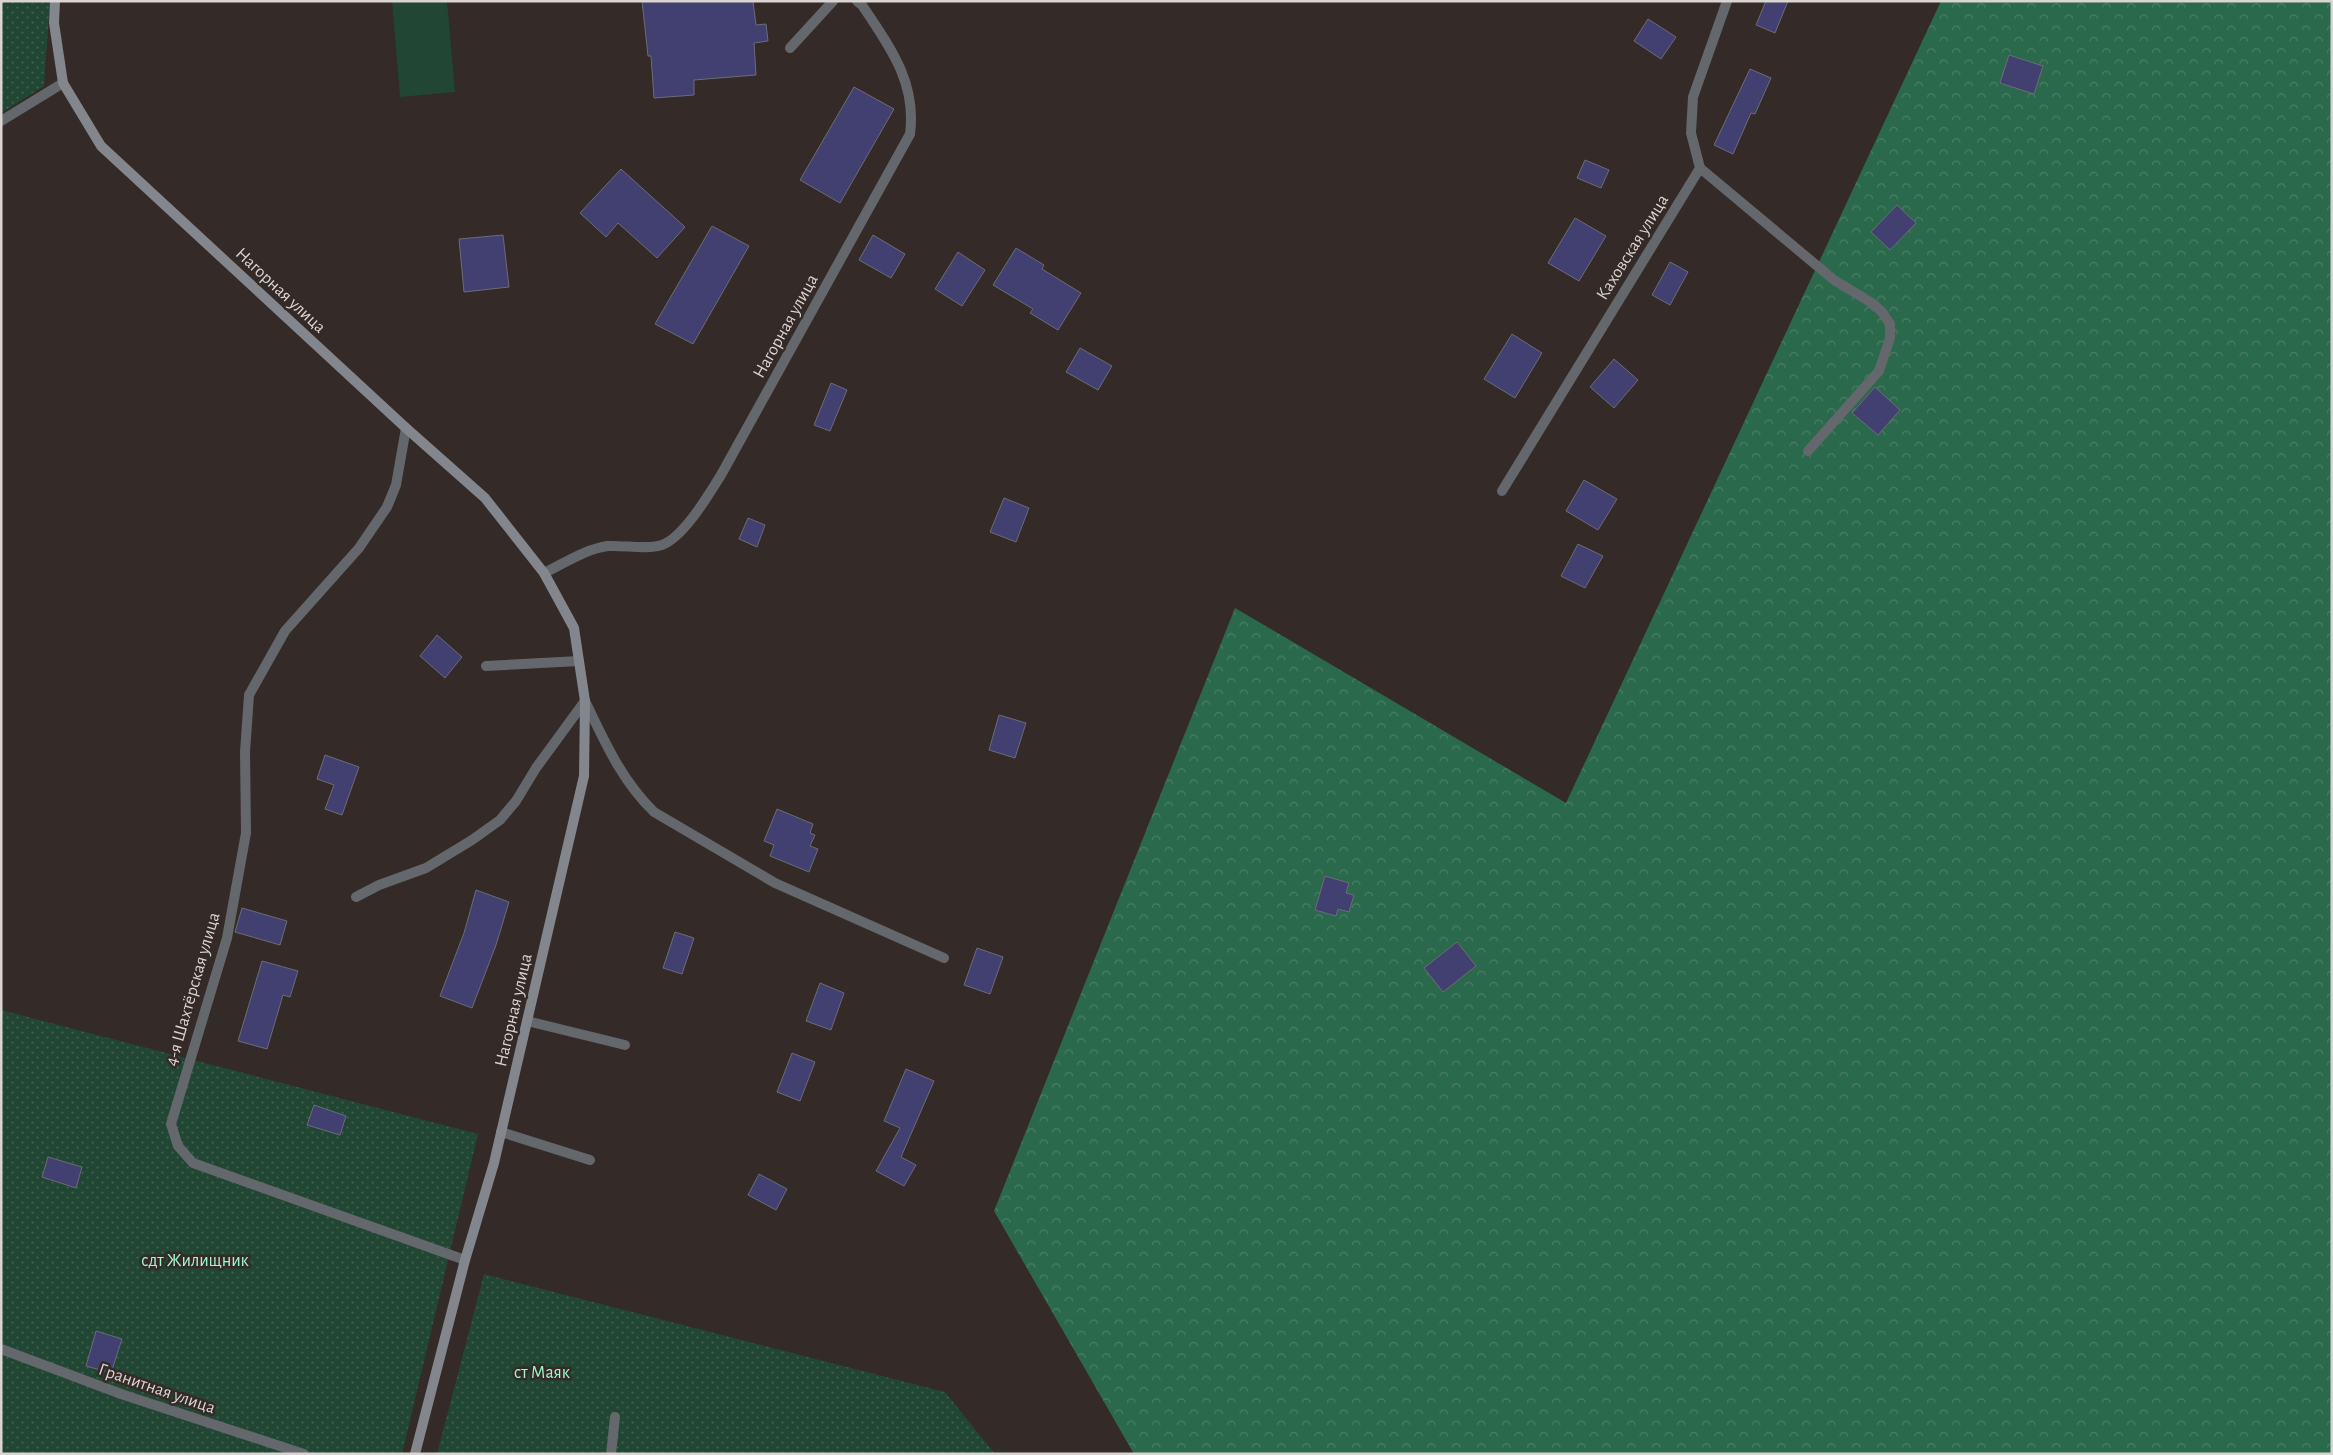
<svg xmlns="http://www.w3.org/2000/svg" width="2333" height="1455" font-family="'Alegreya Sans',sans-serif">
<style>
.forest{fill:url(#forest-crowns)}
.garden{fill:url(#garden-dots)}
.pitch{fill:#214634}
.building{fill:#424070;stroke:#6c6c76}
.lines{fill:none;stroke-linecap:round;stroke-linejoin:round}
.lane{stroke:#64676b;stroke-width:10}
.street{stroke:#64676b;stroke-width:10}
.secondary{stroke:#83878d;stroke-width:10}
.labels{text-anchor:middle;stroke-width:5;stroke-linejoin:round;paint-order:stroke}
.street-label{font-size:18px;fill:#dad4d2;stroke:#342a27}
.park-label{font-size:18px;fill:#9ef9c9;stroke:#342a27}
</style>
<defs>
<pattern id="forest-crowns" width="20" height="18" patternUnits="userSpaceOnUse" patternTransform="scale(1.25)"><rect width="20" height="18" fill="#2b694c"/><path d="M2 6a3 3 0 1 1 6 0M12 15a3 3 0 1 1 6 0" fill="none" stroke="#497e65"/></pattern>
<pattern id="garden-dots" width="8" height="8" patternUnits="userSpaceOnUse" patternTransform="scale(1.25)"><rect width="8" height="8" fill="#214634"/><path d="M2 2h.1M6 6h.1" fill="none" stroke="#416050" stroke-width="1.8" stroke-linecap="round"/></pattern>
</defs>
<rect width="100%" height="100%" fill="#342a27"/>
<polygon class="forest" points="1941,1 2332,1 2332,1454 1134,1454 994,1211 1235,608 1566,803"/>
<g class="garden">
<polygon points="1,1 50,1 44,86 1,113"/>
<polygon points="1,1010 478,1134 402,1454 1,1454"/>
<polygon points="484,1274 945,1392 995,1454 437,1454"/>
</g>
<polygon class="pitch" points="392,1 447,1 455,92 400,97"/>
<g class="building">
<polygon points="642,1 753,1 756,25 766,24 768,41 754,43 756,75 694,80 694,95 654,98 651,56 648,56"/>
<polygon points="1766,1 1788,1 1775,33 1756,25"/>
<polygon points="1648,19 1676,37 1661,59 1634,41"/>
<polygon points="2009,55 2043,66 2034,94 2000,83"/>
<polygon points="1750,69 1771,78 1755,114 1751,113 1733,154 1714,145"/>
<polygon points="854,87 894,109 840,203 800,180"/>
<polygon points="1585,160 1609,170 1601,188 1577,178"/>
<polygon points="621,169 685,227 657,258 618,223 606,237 580,213"/>
<polygon points="1897,205 1916,223 1890,250 1871,232"/>
<polygon points="1575,218 1606,236 1579,281 1548,263"/>
<polygon points="712,226 749,246 693,344 655,324"/>
<polygon points="503,235 509,287 464,292 459,239"/>
<polygon points="873,235 905,254 891,278 859,260"/>
<polygon points="1016,248 1044,265 1042,269 1081,293 1058,330 1030,313 1033,309 993,285"/>
<polygon points="958,252 985,270 962,306 935,289"/>
<polygon points="1670,262 1688,272 1670,305 1652,295"/>
<polygon points="1512,334 1542,353 1515,398 1484,379"/>
<polygon points="1080,348 1112,366 1098,390 1066,372"/>
<polygon points="1614,359 1638,380 1614,408 1590,387"/>
<polygon points="831,383 847,390 830,431 814,425"/>
<polygon points="1875,387 1900,410 1878,435 1852,413"/>
<polygon points="1584,480 1617,499 1598,530 1566,511"/>
<polygon points="1004,498 1029,508 1016,542 990,532"/>
<polygon points="748,518 765,525 757,547 739,539"/>
<polygon points="1578,544 1603,556 1585,588 1561,576"/>
<polygon points="437,635 462,657 445,678 420,656"/>
<polygon points="999,715 1026,723 1015,758 989,750"/>
<polygon points="325,755 359,767 342,815 325,809 334,785 317,779"/>
<polygon points="777,809 813,824 810,833 815,835 810,846 818,849 809,872 770,856 774,845 764,841"/>
<polygon points="1325,876 1349,883 1346,893 1354,895 1349,912 1338,909 1336,916 1315,910"/>
<polygon points="476,890 509,902 496,945 472,1008 440,996 464,933"/>
<polygon points="242,908 287,921 280,945 235,932"/>
<polygon points="675,932 694,938 682,974 663,968"/>
<polygon points="1457,942 1476,966 1443,992 1424,968"/>
<polygon points="977,948 1003,957 990,994 964,985"/>
<polygon points="262,961 298,971 290,997 283,995 267,1049 238,1041"/>
<polygon points="820,983 844,993 831,1030 806,1021"/>
<polygon points="792,1053 815,1062 800,1101 777,1092"/>
<polygon points="906,1069 934,1081 901,1157 916,1165 904,1186 876,1171 900,1128 884,1121"/>
<polygon points="314,1105 346,1116 340,1135 307,1125"/>
<polygon points="48,1157 82,1167 76,1188 42,1177"/>
<polygon points="759,1174 787,1189 776,1210 748,1195"/>
<polygon points="96,1331 122,1339 111,1373 86,1366"/>
</g>
<g class="lines">
<g class="lane">
<polyline points="790,48 833,1"/>
<polyline points="1,121 63,83"/>
<polyline points="1700,168 1834,280 1872,303 1882,312 1890,324 1890,338 1879,371 1808,451"/>
<polyline points="406,428 396,485 387,507 359,548 285,631 249,695 245,752 246,833 227,938 171,1124 178,1146 193,1163 465,1260"/>
<path d="M544 573C565 563 585 549 608 546 625 545 646 550 662 545 684 537 709 494 721 475L910 134C917 82 889 46 862 5L857 1"/>
<polyline points="486,666 579,661"/>
<path d="M356 897 379 885 426 868 472 840 500 820 516 801 536 768 585 701C605 742 621 780 654 812L775 883 944 958"/>
<polyline points="527,1021 625,1045"/>
<polyline points="501,1132 590,1160"/>
<polyline points="1,1349 124,1395 304,1454"/>
<polyline points="611,1454 615,1417"/>
</g>
<polyline class="street" points="1502,491 1700,168 1691,133 1693,97 1727,1"/>
<polyline class="secondary" points="55,1 54,23 63,83 101,146 406,428 485,498 544,573 574,628 585,701 584,776 494,1163 465,1260 415,1454"/>
</g>
<g class="labels">
<g class="street-label">
<text transform="translate(1632 247) rotate(-58)" y="6">Каховская улица</text>
<text transform="translate(281 290) rotate(43)" y="6">Нагорная улица</text>
<text transform="translate(785 326) rotate(-61)" y="6">Нагорная улица</text>
<text transform="translate(192 989) rotate(-74)" y="6">4-я Шахтёрская улица</text>
<text transform="translate(513 1010) rotate(-77)" y="6">Нагорная улица</text>
<text transform="translate(157 1388) rotate(19)" y="6">Гранитная улица</text>
</g>
<g class="park-label">
<text x="195" y="1266">сдт Жилищник</text>
<text x="542" y="1378">ст Маяк</text>
</g>
</g>
<rect width="2333" height="1455" fill="none" stroke="#dad4d2" stroke-width="5"/>
</svg>
